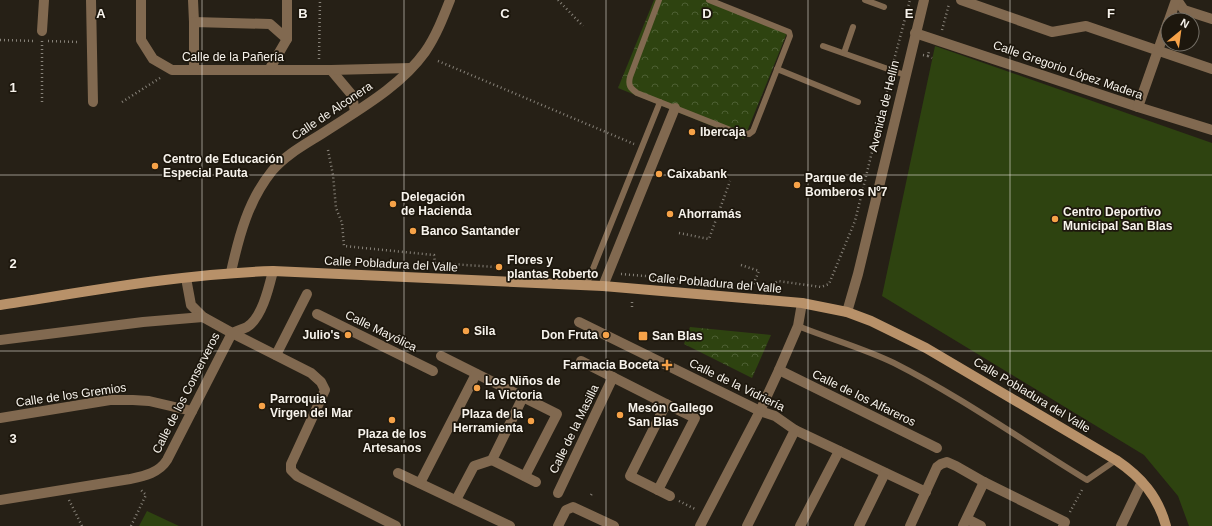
<svg xmlns="http://www.w3.org/2000/svg" width="1212" height="526" font-family="Arial,sans-serif">
<style>
.grass{fill:#2e4310}
.park{fill:url(#park-crowns)}
.lines{fill:none;stroke-linecap:round;stroke-linejoin:round}
.path{stroke:#88837a;stroke-width:2.5;stroke-dasharray:1 3;stroke-linecap:butt}
.lane{stroke:#816950;stroke-width:6}
.street{stroke:#816950;stroke-width:10}
.secondary{stroke:#b89169;stroke-width:10}
.grid{fill:none;stroke:#f7f3ec;stroke-width:1;stroke-opacity:0.55}
.poi-dot{fill:#f6a248;stroke:#1d170d;stroke-width:1.5}
.labels{text-anchor:middle;stroke-width:3.5;stroke-linejoin:round;paint-order:stroke}
.street-label{font-size:12px;fill:#f7f3ec;stroke:#1d170d}
.poi-label{font-size:12px;font-weight:bold;fill:#f7f3ec;stroke:#1d170d;text-anchor:start}
.grid-label{font-size:13px;text-anchor:middle;font-weight:bold;fill:#f7f3ec;stroke:#1d170d;stroke-width:3.5;stroke-linejoin:round;paint-order:stroke}
</style>
<defs>
<pattern id="park-crowns" width="20" height="18" patternUnits="userSpaceOnUse"><rect width="20" height="18" fill="#2e4310"/><path d="M2 6a3 3 0 1 1 6 0M12 15a3 3 0 1 1 6 0" fill="none" stroke="#4d5f33"/></pattern>
</defs>
<rect width="100%" height="100%" fill="#262016"/>
<g class="grass">
<polygon points="935,46 1212,143 1212,526 1189,526 1178,496 1144,455 882,296"/>
<polygon points="147,511 179,526 139,526"/>
</g>
<g class="park">
<polygon points="654,0 706,0 787,33 744,139 618,88"/>
<polygon points="690,327 771,335 752,378 684,344"/>
</g>
<g class="lines">
<g class="path">
<polyline points="558,0 583,26"/>
<polyline points="942,30 949,4"/>
<polyline points="0,40 35,41"/>
<polyline points="48,41 79,42"/>
<polyline points="923,55 928,56 929,51"/>
<polyline points="928,56 932,58"/>
<polyline points="319,59 320,0"/>
<polyline points="894,60 910,0"/>
<polyline points="438,61 634,144"/>
<polyline points="42,102 42,41"/>
<polyline points="122,102 160,78"/>
<polyline points="328,150 333,175 336,208 342,223 344,246 434,255 435,263 496,267"/>
<polyline points="679,233 709,239 730,181"/>
<polyline points="741,265 759,271 753,285"/>
<polyline points="621,274 716,282"/>
<polyline points="757,285 770,286 778,281 821,287 829,284 855,221 890,79"/>
<polyline points="632,307 632,301"/>
<polyline points="591,495 593,492"/>
<polyline points="69,500 82,526"/>
<polyline points="679,501 695,509"/>
<polyline points="1070,512 1083,488"/>
<polyline points="131,526 146,495 140,489"/>
</g>
<g class="lane">
<path d="M659 0 630 77C628 85 630 88 637 93L738 133 749 134 753 131 790 36 789 32 709 0"/>
<polyline points="865,0 884,7"/>
<polyline points="823,46 905,75"/>
<polyline points="844,53 853,27"/>
<polyline points="777,69 858,102"/>
<polyline points="586,286 660,102"/>
<path d="M798 326C830 339 863 348 894 363 961 397 1023 441 1087 480L1116 460"/>
</g>
<g class="street">
<polyline points="91,0 93,102"/>
<polyline points="141,0 141,40 153,59 172,70 331,70 352,95 355,112"/>
<polyline points="193,0 194,22"/>
<polyline points="961,0 1052,32 1086,26 1212,69"/>
<polyline points="1177,0 1184,10 1212,19"/>
<polyline points="1169,20 1176,0"/>
<polyline points="42,31 44,0"/>
<polyline points="915,33 1138,107 1212,130"/>
<polyline points="194,70 194,22 270,24 287,39"/>
<polyline points="269,70 287,39 287,0"/>
<polyline points="331,70 411,68"/>
<polyline points="1138,107 1168,22"/>
<path d="M231 272C239 236 248 201 272 171 285 155 306 144 323 133 358 110 400 87 425 52 436 36 443 18 450 0"/>
<path d="M186 278 191 305 203 317 232 333C237 331 243 329 247 327 262 318 269 287 273 271"/>
<polyline points="603,286 675,108"/>
<polyline points="847,312 858,274 924,0"/>
<polyline points="317,314 433,371"/>
<polyline points="579,322 760,411 775,416 795,430 926,492"/>
<polyline points="0,340 143,322 203,317"/>
<polyline points="276,355 307,294"/>
<polyline points="441,356 523,397 492,460 536,482"/>
<polyline points="581,361 666,404 630,476 670,496"/>
<polyline points="779,370 937,448"/>
<polyline points="523,397 557,414 525,476"/>
<polyline points="0,418 110,400 133,400 149,401 192,411"/>
<polyline points="398,473 510,526"/>
<polyline points="420,483 476,374"/>
<polyline points="658,490 695,418 666,404"/>
<polyline points="558,493 613,377"/>
<path d="M0 500 130 479C144 476 159 473 167 460L232 333 311 373 321 382 325 390 291 464V470L297 476 396 526"/>
<polyline points="456,500 474,466 492,460"/>
<polyline points="967,519 981,526"/>
<polyline points="558,526 566,510 573,507 614,526"/>
<polyline points="700,526 760,411 779,370 798,326 802,303"/>
<polyline points="747,526 795,430"/>
<polyline points="800,526 839,451"/>
<polyline points="859,526 885,473"/>
<polyline points="910,526 937,467 941,464 947,462 956,466 984,482 1065,522 1063,526"/>
<polyline points="963,526 984,482"/>
<polyline points="1121,526 1142,482"/>
</g>
<path class="secondary" d="M0 305C91 291 181 274 273 271L603 286 802 303 847 312 871 321 926 348 1116 460C1141 477 1158 496 1166 526"/>
</g>
<path class="grid" d="M202 0V526M404 0V526M606 0V526M808 0V526M1010 0V526M0 175H1212M0 351H1212"/>
<g class="poi-dot">
<circle cx="692" cy="132" r="4"/>
<circle cx="155" cy="166" r="4"/>
<circle cx="659" cy="174" r="4"/>
<circle cx="797" cy="185" r="4"/>
<circle cx="393" cy="204" r="4"/>
<circle cx="670" cy="214" r="4"/>
<circle cx="1055" cy="219" r="4"/>
<circle cx="413" cy="231" r="4"/>
<circle cx="499" cy="267" r="4"/>
<circle cx="466" cy="331" r="4"/>
<circle cx="348" cy="335" r="4"/>
<circle cx="606" cy="335" r="4"/>
<rect x="638" y="331" width="10" height="10" rx="2"/>
<path d="M665 359h4v4h4v4h-4v4h-4v-4h-4v-4h4z"/>
<circle cx="477" cy="388" r="4"/>
<circle cx="262" cy="406" r="4"/>
<circle cx="620" cy="415" r="4"/>
<circle cx="392" cy="420" r="4"/>
<circle cx="531" cy="421" r="4"/>
</g>
<g class="labels">
<g class="street-label">
<text x="233" y="61">Calle de la Pañería</text>
<text transform="translate(1068 70) rotate(19)" y="4">Calle Gregorio López Madera</text>
<text transform="translate(884 106) rotate(-76)" y="4">Avenida de Hellín</text>
<text transform="translate(332 111) rotate(-34)" y="4">Calle de Alconera</text>
<text transform="translate(391 264) rotate(3)" y="4">Calle Pobladura del Valle</text>
<text transform="translate(715 283) rotate(5)" y="4">Calle Pobladura del Valle</text>
<text transform="translate(381 331) rotate(26)" y="4">Calle Mayólica</text>
<text transform="translate(737 385) rotate(26)" y="4">Calle de la Vidriería</text>
<text transform="translate(186 393) rotate(-63)" y="4">Calle de los Conserveros</text>
<text transform="translate(71 395) rotate(-8)" y="4">Calle de los Gremios</text>
<text transform="translate(1032 395) rotate(31)" y="4">Calle Pobladura del Valle</text>
<text transform="translate(864 398) rotate(26)" y="4">Calle de los Alfareros</text>
<text transform="translate(574 429) rotate(-64)" y="4">Calle de la Masilla</text>
</g>
<g class="poi-label">
<text x="700" y="136">Ibercaja</text>
<text x="163" y="163">Centro de Educación<tspan x="163" dy="14">Especial Pauta</tspan></text>
<text x="667" y="178">Caixabank</text>
<text x="805" y="182">Parque de<tspan x="805" dy="14">Bomberos Nº7</tspan></text>
<text x="401" y="201">Delegación<tspan x="401" dy="14">de Hacienda</tspan></text>
<text x="1063" y="216">Centro Deportivo<tspan x="1063" dy="14">Municipal San Blas</tspan></text>
<text x="678" y="218">Ahorramás</text>
<text x="421" y="235">Banco Santander</text>
<text x="507" y="264">Flores y<tspan x="507" dy="14">plantas Roberto</tspan></text>
<text x="474" y="335">Sila</text>
<text x="340" y="339" text-anchor="end">Julio's</text>
<text x="598" y="339" text-anchor="end">Don Fruta</text>
<text x="652" y="340">San Blas</text>
<text x="659" y="369" text-anchor="end">Farmacia Boceta</text>
<text x="485" y="385">Los Niños de<tspan x="485" dy="14">la Victoria</tspan></text>
<text x="270" y="403">Parroquia<tspan x="270" dy="14">Virgen del Mar</tspan></text>
<text x="628" y="412">Mesón Gallego<tspan x="628" dy="14">San Blas</tspan></text>
<text x="523" y="418" text-anchor="end">Plaza de la<tspan x="523" dy="14">Herramienta</tspan></text>
<text x="392" y="438" text-anchor="middle">Plaza de los<tspan x="392" dy="14">Artesanos</tspan></text>
</g>
</g>
<g class="grid-label">
<text x="101" y="18">A</text>
<text x="303" y="18">B</text>
<text x="505" y="18">C</text>
<text x="707" y="18">D</text>
<text x="909" y="18">E</text>
<text x="1111" y="18">F</text>
<text x="13" y="92">1</text>
<text x="13" y="268">2</text>
<text x="13" y="443">3</text>
</g>
<g transform="translate(1180 32) rotate(29)"><circle r="19" fill="#1d170d" stroke="#746f66"/>
<path d="M0-3L7 15L0 10L-7 15Z" fill="#f6a248"/>
<text y="-6" font-size="11" font-weight="bold" text-anchor="middle" fill="#f7f3ec">N</text>
</g>
</svg>
